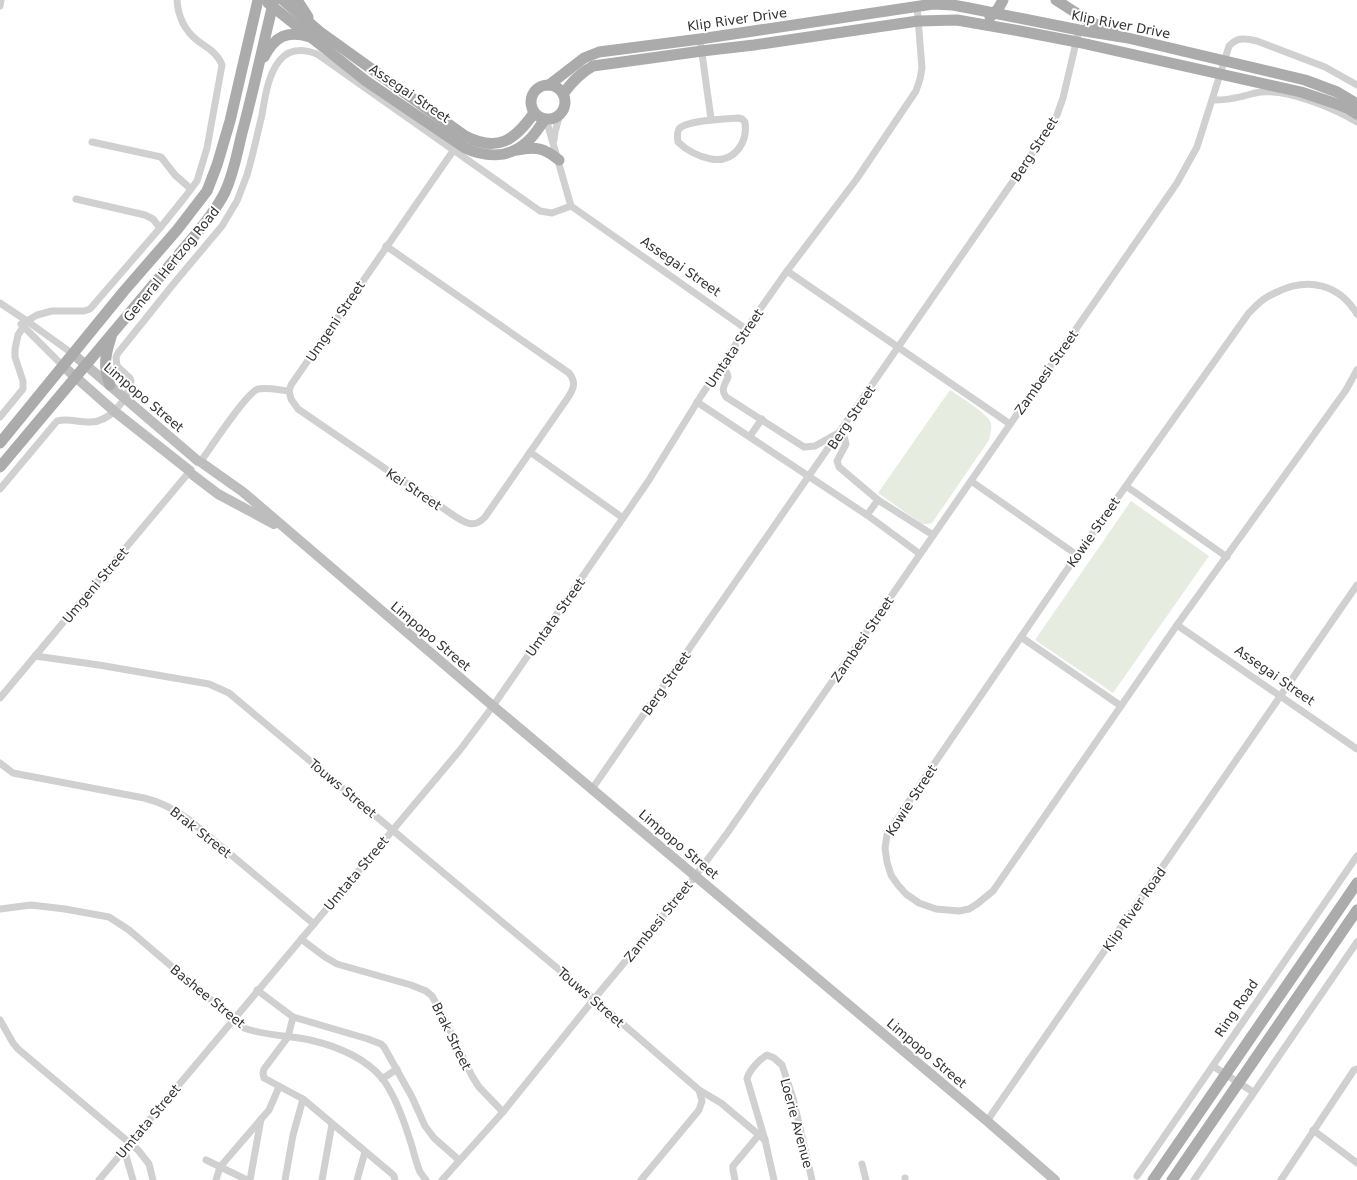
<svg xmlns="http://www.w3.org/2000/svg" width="1357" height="1180" font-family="'DejaVu Sans',sans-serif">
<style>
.green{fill:#e6ecdf}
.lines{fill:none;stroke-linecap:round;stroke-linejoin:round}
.street{stroke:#d0d0d0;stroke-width:7}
.secondary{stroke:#bdbdbd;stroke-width:10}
.primary{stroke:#ababab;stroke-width:11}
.labels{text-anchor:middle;stroke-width:4;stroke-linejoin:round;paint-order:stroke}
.street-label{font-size:13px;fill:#333;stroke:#fff}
</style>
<rect width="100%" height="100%" fill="#fff"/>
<g class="green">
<path d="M950 390C959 396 986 413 990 421 993 427 990 434 989 440L932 523 927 524H922L878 493Z"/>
<polygon points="1131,501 1209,556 1113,693 1035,640"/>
</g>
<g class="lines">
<g class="street">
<polyline points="0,6 1,0"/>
<polyline points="700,39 711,119"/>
<path d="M1213 100C1220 100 1227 100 1234 98 1243 97 1252 93 1261 92 1288 89 1334 108 1357 122"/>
<path d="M738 118 742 119 745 122C748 143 734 163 711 159 699 157 686 150 678 142 677 137 677 133 679 129 686 120 727 119 738 118Z"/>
<polyline points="546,119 571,206 746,329"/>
<polyline points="554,140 555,132 560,114"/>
<polyline points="92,142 161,157 175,175 191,189"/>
<polyline points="76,199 145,215 153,219 160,228"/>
<polyline points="787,271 1010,424"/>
<polyline points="0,303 27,321 73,354"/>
<path d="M1357 314C1339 284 1308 277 1277 292 1273 294 1268 296 1264 299 1258 303 1253 309 1248 314L1077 555 919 786 887 835 885 848 887 862 891 875 898 885 906 894 919 903 936 909 959 911 969 909 977 904 993 891 1177 625 1346 390 1357 370"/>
<polyline points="21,324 63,366"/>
<path d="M721 366 727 373 728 377C725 385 720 389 726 397L804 447 815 446 838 433"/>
<path d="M289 391 291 399 298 409 456 517C467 524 475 528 485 517L567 399C573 390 577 383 569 373L386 246"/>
<polyline points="697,402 867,515 920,554"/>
<path d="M0 417 23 389V381L15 357V349L18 335 27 321 37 315 52 311H84L90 309 160 228 185 197 197 181 207 148 222 65C218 53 207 48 198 41 185 31 178 16 177 0"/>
<polyline points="842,429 846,444 837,461 839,467 878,500 933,535"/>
<polyline points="750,436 762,419"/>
<polyline points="530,452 623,518"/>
<path d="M201 461C210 449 246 393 258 389 267 387 279 390 289 391L291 385 453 151"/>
<polyline points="971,481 1077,555"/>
<polyline points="1126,486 1227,557"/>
<path d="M0 489 57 421C67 418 78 422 89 422 109 423 128 400 131 381L130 378 117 366 116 357 118 353 175 282 222 226 237 201 247 175C253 155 257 135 262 115 265 97 268 74 280 60 290 48 304 49 317 54L540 211 552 213 571 206"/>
<polyline points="867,515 878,500"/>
<polyline points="1177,625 1357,749"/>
<polyline points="1021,637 1121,706"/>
<polyline points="35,656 99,665 209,684 229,693 594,999 699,1090 721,1103 765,1140"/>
<polyline points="0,698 190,471"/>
<path d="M0 763 13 773 18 774 144 798C161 802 174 809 188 819L314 924"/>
<polyline points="592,789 1045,135 1057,115 1063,98 1079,30"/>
<path d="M0 909 31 905 65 909 109 917 129 930 244 1028C265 1036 288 1035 310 1040 336 1046 364 1057 382 1078 394 1094 403 1118 409 1137 413 1148 415 1160 420 1172L426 1180"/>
<polyline points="301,939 325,957 337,964 411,985 426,991 432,996 444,1018 472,1076 479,1087 503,1112"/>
<polyline points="257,990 293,1017 368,1039 381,1044 384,1047 412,1097 425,1126 434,1138 459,1160"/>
<polyline points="293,1017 288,1037 264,1069 263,1073 264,1078 303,1099 391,1173 394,1176 395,1180"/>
<polyline points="0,1020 13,1043 18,1049 138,1150 149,1164 153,1180"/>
<polyline points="1213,1066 1253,1092"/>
<polyline points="382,1079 397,1069"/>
<polyline points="987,1121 1357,585"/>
<polyline points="1313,1130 1357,1163"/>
<polyline points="124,1149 133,1180"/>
<polyline points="206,1160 247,1180"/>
<polyline points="862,1164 866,1180"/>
<polyline points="1137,1176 1357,856"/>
<polyline points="905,1178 905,1180"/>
<polyline points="99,1180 460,750 493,706 623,518 649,480 701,396 746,329 787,271 856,180 916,91 920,79 922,68 917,6"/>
<polyline points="216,1180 220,1167 269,1110 279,1087"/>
<polyline points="250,1180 261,1119"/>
<polyline points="285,1180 293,1135 303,1099"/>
<polyline points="322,1180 332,1124"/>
<polyline points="357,1180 365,1152"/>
<path d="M442 1180 503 1112 594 999 687 887 728 832 1177 183 1197 147 1229 46C1237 37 1246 38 1257 41L1325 67 1357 85"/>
<polyline points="641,1180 699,1110 702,1101 699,1090"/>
<polyline points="735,1180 733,1170 733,1166 758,1136"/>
<path d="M774 1180 765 1140 747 1079C749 1070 760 1059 767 1055L774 1058 782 1065 793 1098 812 1180"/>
<polyline points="1194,1180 1357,942"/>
<polyline points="1281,1180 1354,1070 1357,1069"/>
</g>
<g class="secondary">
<polyline points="73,354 198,461"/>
<polyline points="63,366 114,411 190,471"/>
<polyline points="202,463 243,492 493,706 987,1121 1055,1180"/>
<polyline points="193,475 218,494 274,524"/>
</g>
<g class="primary">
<path d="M283 0 320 32 465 136C498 153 515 140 534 113"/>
<polyline points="297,0 308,17"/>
<polyline points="1056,0 1087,20 1113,32"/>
<path d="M268 3 366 81 465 148C487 158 510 158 528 141 535 135 540 126 545 119"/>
<polyline points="990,17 998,9 1003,0"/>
<path d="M264 57C275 36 287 30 310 37"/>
<polyline points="549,85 584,58 599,52 700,39 933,4 953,5 969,8 1079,30 1128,38 1305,80 1337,92 1357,104"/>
<circle cx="548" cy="102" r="17"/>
<path d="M563 94C572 82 580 73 593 66L702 51 754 45 918 21 957 20 1020 31 1077 42 1301 92 1334 103 1349 109 1357 114"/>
<path d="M517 150C536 146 544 148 559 160"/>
<path d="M110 385C103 366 105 356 111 337"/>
<polyline points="0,443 124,291 177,230 207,191 217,165 230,121 258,0"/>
<path d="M0 467 190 241C203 226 216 210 225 192 234 173 237 153 242 133 254 89 263 44 274 0"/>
<polyline points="1153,1180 1357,883"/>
<polyline points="1172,1180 1357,910"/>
</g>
</g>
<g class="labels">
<g class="street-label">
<text transform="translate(737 19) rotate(-8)" y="5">Klip River Drive</text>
<text transform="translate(1121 24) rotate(11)" y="5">Klip River Drive</text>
<text transform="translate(410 93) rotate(34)" y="5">Assegai Street</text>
<text transform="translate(1034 149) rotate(-57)" y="5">Berg Street</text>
<text transform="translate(171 264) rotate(-51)" y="5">General Hertzog Road</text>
<text transform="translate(681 266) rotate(35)" y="5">Assegai Street</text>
<text transform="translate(335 321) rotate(-56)" y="5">Umgeni Street</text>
<text transform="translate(734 348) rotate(-56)" y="5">Umtata Street</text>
<text transform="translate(1046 372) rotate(-55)" y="5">Zambesi Street</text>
<text transform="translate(144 397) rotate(40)" y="5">Limpopo Street</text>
<text transform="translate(851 417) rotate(-56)" y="5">Berg Street</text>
<text transform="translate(414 489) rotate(34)" y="5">Kei Street</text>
<text transform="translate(1093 532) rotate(-55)" y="5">Kowie Street</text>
<text transform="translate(95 585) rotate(-50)" y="5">Umgeni Street</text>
<text transform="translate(555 617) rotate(-55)" y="5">Umtata Street</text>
<text transform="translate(431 636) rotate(40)" y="5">Limpopo Street</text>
<text transform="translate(862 639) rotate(-56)" y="5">Zambesi Street</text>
<text transform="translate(1275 675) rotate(35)" y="5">Assegai Street</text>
<text transform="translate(666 683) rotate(-55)" y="5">Berg Street</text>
<text transform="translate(343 788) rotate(40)" y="5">Touws Street</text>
<text transform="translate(911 800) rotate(-57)" y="5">Kowie Street</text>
<text transform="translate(201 832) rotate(38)" y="5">Brak Street</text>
<text transform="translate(679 844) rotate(40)" y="5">Limpopo Street</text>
<text transform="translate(356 873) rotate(-50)" y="5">Umtata Street</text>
<text transform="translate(1134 909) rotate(-55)" y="5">Klip River Road</text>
<text transform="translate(658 921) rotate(-51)" y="5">Zambesi Street</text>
<text transform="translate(208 996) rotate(39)" y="5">Bashee Street</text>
<text transform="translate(591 997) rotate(41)" y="5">Touws Street</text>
<text transform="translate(1236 1008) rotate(-56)" y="5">Ring Road</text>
<text transform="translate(452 1036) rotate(64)" y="5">Brak Street</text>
<text transform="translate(927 1053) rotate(40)" y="5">Limpopo Street</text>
<text transform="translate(148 1121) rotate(-50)" y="5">Umtata Street</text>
<text transform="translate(797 1123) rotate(75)" y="5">Loerie Avenue</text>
</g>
</g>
</svg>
